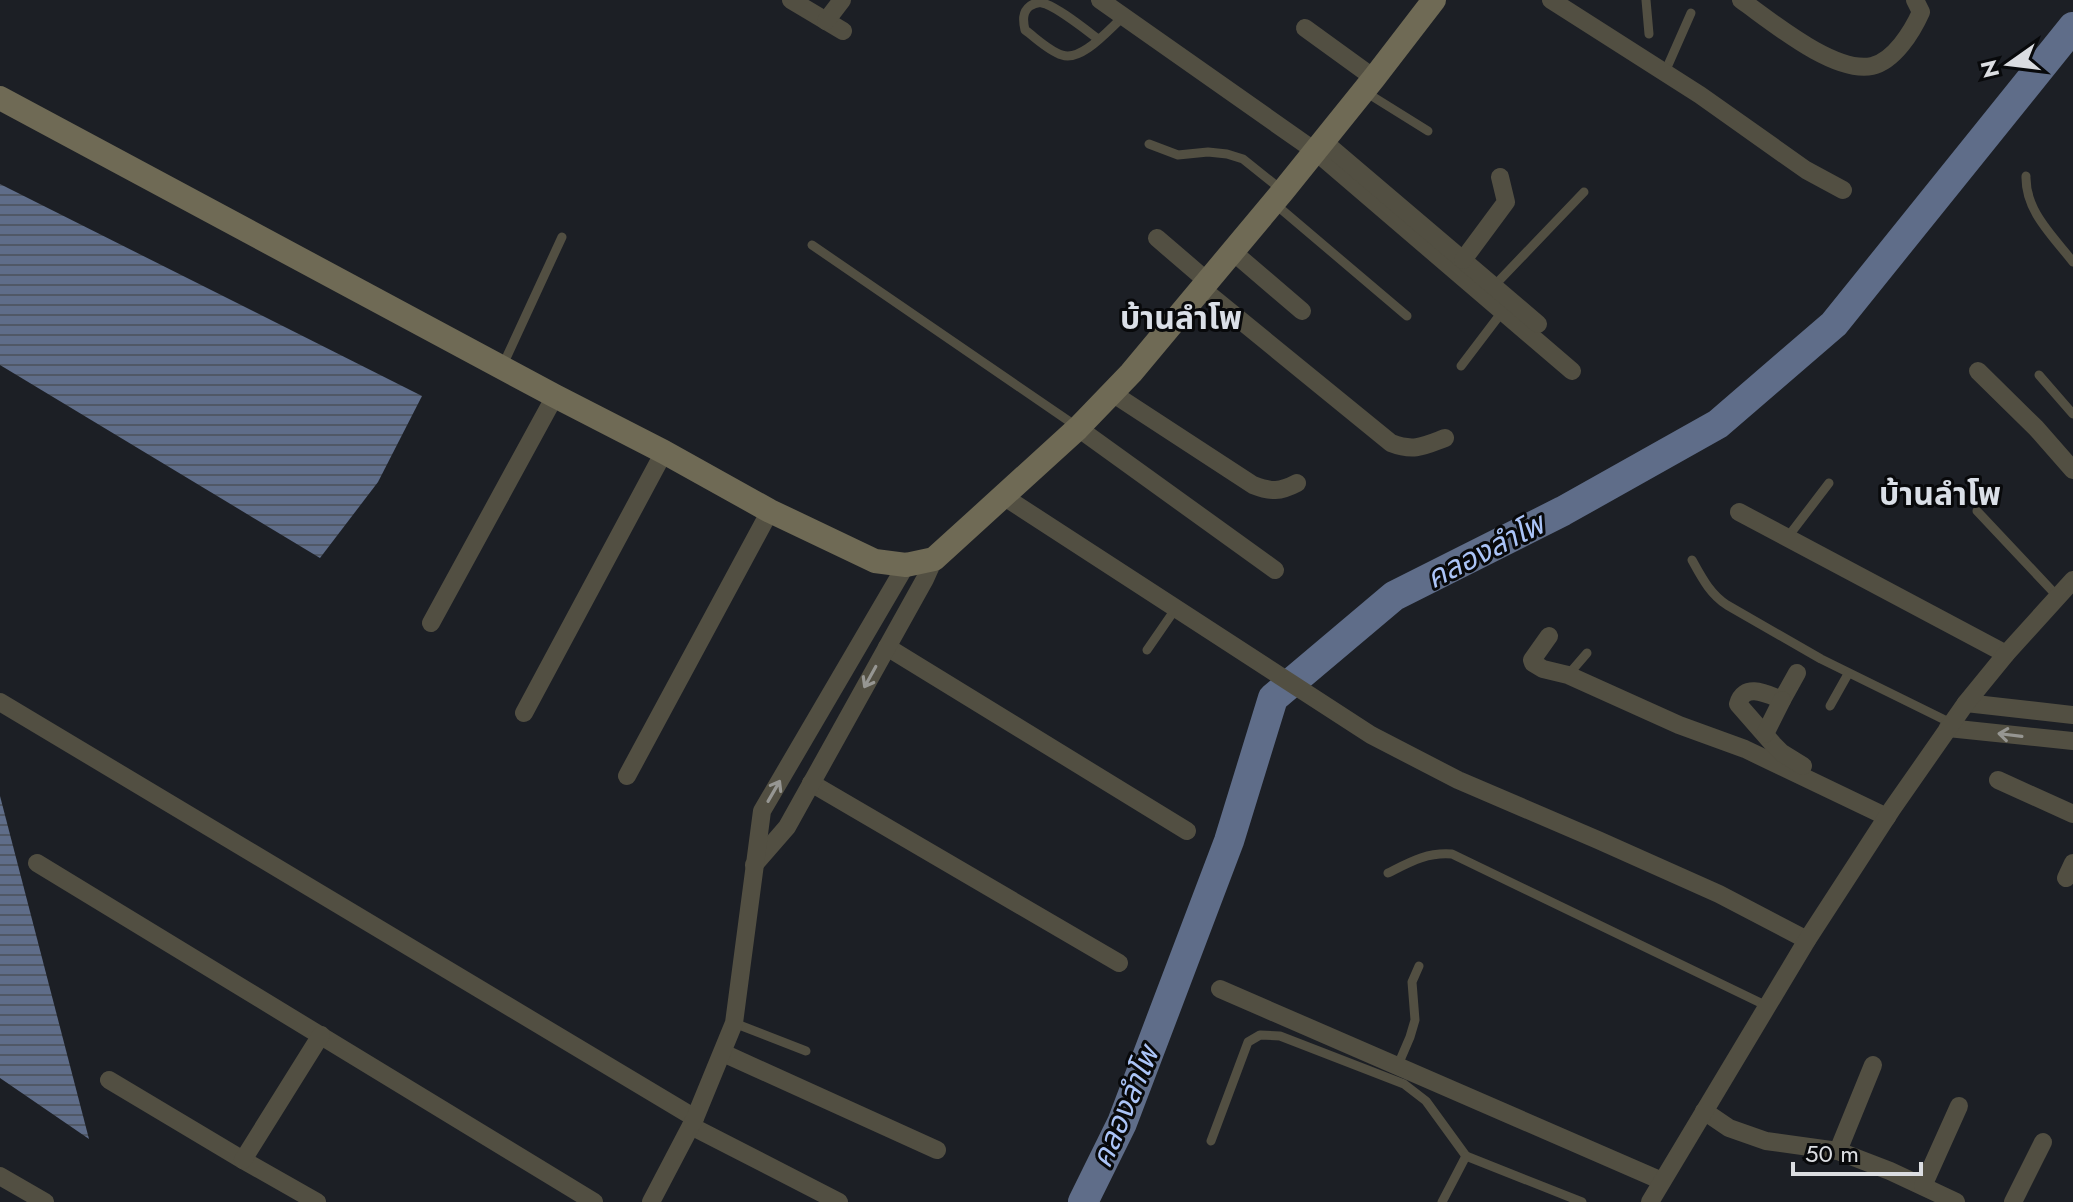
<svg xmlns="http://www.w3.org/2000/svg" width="2073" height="1202" font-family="Jost,'Noto Sans Thai',sans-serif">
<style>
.water{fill:url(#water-rules)}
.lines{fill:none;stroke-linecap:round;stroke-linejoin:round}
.river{stroke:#5f6d89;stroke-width:30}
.lane{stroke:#524f42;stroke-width:9}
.street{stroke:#524f42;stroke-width:18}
.secondary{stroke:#6f6a55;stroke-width:24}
.oneway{stroke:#969692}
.labels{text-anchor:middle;stroke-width:6;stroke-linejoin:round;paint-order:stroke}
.water-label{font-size:30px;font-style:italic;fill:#abc4f7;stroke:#08090b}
.quarter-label{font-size:32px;font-weight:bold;fill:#dadfe7;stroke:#08090b}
</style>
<defs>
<pattern id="water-rules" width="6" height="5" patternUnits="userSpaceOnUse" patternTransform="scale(2)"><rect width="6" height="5" fill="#5f6d89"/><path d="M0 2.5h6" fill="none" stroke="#505866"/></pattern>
</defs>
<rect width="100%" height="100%" fill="#1c1f25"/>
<g class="water">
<polygon points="0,184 422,396 378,482 320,558 0,365"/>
<polygon points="0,796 89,1139 0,1078"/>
</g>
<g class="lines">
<polyline class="river" points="1083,1202 1122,1123 1229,841 1273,698 1394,596 1563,511 1718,424 1834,324 2073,27"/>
<g class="lane">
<polyline points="1646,0 1649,34"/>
<path d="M1098 39C1086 30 1055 5 1042 3 1038 2 1033 4 1030 6 1022 12 1023 21 1025 30 1036 38 1049 51 1062 55 1082 62 1109 29 1124 16"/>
<polyline points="1665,72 1691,13"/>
<polyline points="1367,93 1428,131"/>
<polyline points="1149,144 1178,155 1208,152 1227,154 1243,159 1283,191"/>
<path d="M2026 176C2025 211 2053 236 2073 262"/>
<polyline points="1275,204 1407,316"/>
<polyline points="812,245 1076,426"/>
<polyline points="1494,286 1584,192"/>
<polyline points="1461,366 1502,312"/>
<polyline points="502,367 562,237"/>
<polyline points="2039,375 2073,414"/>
<polyline points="1977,511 2058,597"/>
<polyline points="1787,538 1829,483"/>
<path d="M1692 560C1702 578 1710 594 1727 605L1821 659 1951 723"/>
<polyline points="1147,650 1176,608"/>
<polyline points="1568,675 1587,653"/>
<polyline points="1830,706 1848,674"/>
<path d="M1388 873C1410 862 1427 852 1452 854L1767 1006"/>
<polyline points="734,1023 806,1051"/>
<polyline points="1398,1065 1410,1037 1415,1020 1412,982 1419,966"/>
<polyline points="1211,1141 1248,1042 1260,1035 1280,1036 1404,1084 1426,1101 1466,1156"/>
<polyline points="1442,1202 1466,1156 1582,1202"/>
</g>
<g class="street">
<polyline points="791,0 843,31"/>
<polyline points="1100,0 1315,151 1572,371"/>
<polyline points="1551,0 1700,95 1806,170 1843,190"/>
<path d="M1741 0C1771 21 1834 74 1872 66 1894 61 1912 32 1921 12L1915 0"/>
<polyline points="826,21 842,0"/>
<polyline points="1305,28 1374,78"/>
<polyline points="1323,141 1538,324"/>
<polyline points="1157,238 1207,281"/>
<polyline points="1233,252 1302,311"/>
<polyline points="1463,260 1506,202 1500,177"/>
<path d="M1201 288 1391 443C1414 452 1424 446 1445 438"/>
<polyline points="1978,371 2036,428 2073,470"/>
<path d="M1112 393 1253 485C1271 492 1280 492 1297 483"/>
<polyline points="1078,428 1275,570"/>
<polyline points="1003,496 1371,735 1458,780 1598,840 1719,894 1807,940"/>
<polyline points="1739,512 2006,654"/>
<polyline points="431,623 555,396"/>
<polyline points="1549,636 1532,660 1533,663 1543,669 1568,675 1679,725 1745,749 1887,817"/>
<polyline points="887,647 1187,831"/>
<path d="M1797 673 1782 700C1767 694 1744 682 1738 704L1773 744 1782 753 1803 766"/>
<polyline points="0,702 695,1118"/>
<polyline points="1966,703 2073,715"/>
<polyline points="524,713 664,452"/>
<polyline points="1948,728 2073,741"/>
<polyline points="1765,734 1782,700"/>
<polyline points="627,776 770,511"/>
<polyline points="1998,780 2073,814"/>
<polyline points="811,783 1119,963"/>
<polyline points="37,863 594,1202"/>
<polyline points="754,865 787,827 925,579 934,559"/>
<polyline points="2066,878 2073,863"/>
<polyline points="1220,989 1662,1181"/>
<polyline points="723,1053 937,1150"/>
<polyline points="109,1080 243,1160 317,1202"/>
<polyline points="1704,1111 1729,1128 1766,1141 1838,1151 1890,1171 1956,1202"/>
<polyline points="691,1126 839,1202"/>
<polyline points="1838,1151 1873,1065"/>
<polyline points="243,1160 321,1035"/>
<polyline points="0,1176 45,1202"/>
<polyline points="1923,1186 1959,1106"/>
<polyline points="651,1202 695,1118 734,1023 762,811 906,565"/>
<polyline points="1650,1202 1807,940 1892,809 1966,703 2006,654 2073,580"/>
<polyline points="2013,1202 2043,1142"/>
</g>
<polyline class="secondary" points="0,98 555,396 664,452 770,511 875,561 906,565 934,559 1078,428 1131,373 1283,191 1374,78 1434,0"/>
</g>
<defs><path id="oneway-shaft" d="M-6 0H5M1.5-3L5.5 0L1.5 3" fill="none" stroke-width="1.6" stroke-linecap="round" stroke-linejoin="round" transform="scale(2)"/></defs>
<g class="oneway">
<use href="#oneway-shaft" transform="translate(870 677) rotate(119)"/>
<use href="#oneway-shaft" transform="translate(2010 735) rotate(-173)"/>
<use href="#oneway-shaft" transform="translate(774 791) rotate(-60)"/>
</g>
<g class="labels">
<g class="water-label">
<text transform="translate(1485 551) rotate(-27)" y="10">คลองลำโพ</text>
<text transform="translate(1125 1107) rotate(-67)" y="10">คลองลำโพ</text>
</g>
<g class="quarter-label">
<text x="1181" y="329">บ้านลำโพ</text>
<text x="1940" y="505">บ้านลำโพ</text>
</g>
</g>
<g transform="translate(2009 64) rotate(256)" stroke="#08090b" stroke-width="6" paint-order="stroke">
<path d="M0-6L14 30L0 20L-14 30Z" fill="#dbdde1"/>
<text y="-12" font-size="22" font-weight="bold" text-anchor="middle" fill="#dbdde1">N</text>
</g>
<path d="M1793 1162v12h128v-12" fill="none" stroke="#dbdde1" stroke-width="4"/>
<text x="1805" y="1162" font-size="24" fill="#dbdde1" stroke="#08090b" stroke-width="6" paint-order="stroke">50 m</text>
</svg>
